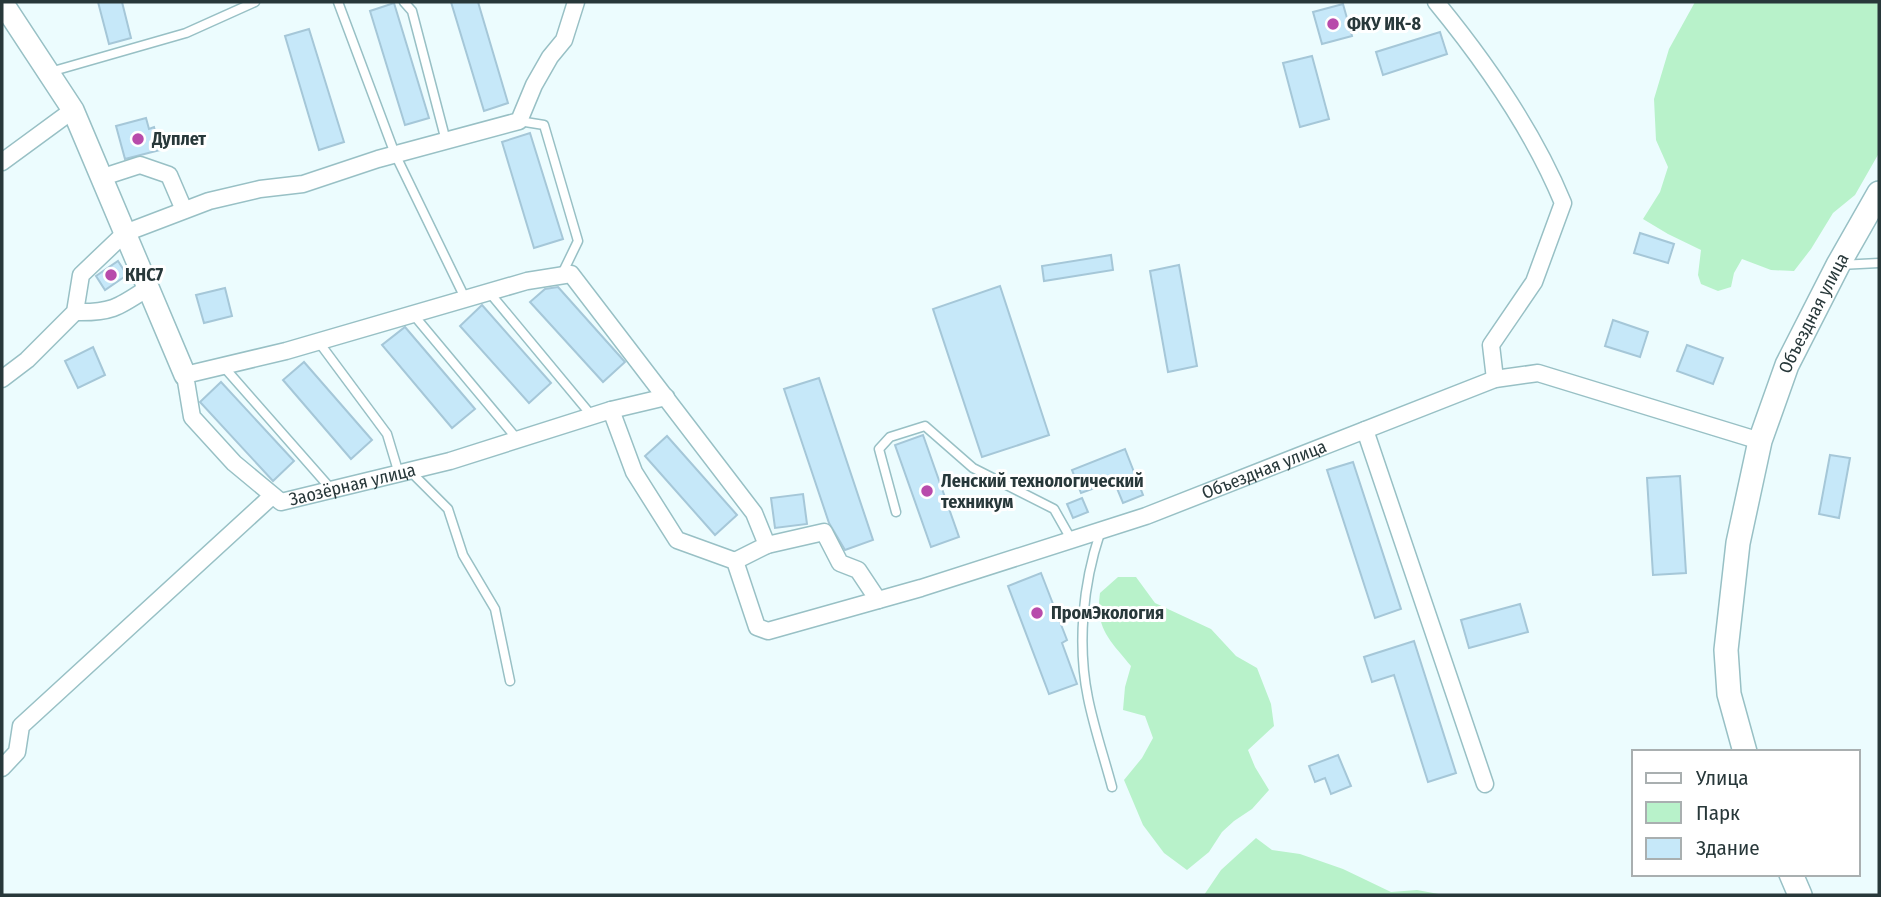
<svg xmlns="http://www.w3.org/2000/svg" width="1881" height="897" font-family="'Fira Sans Condensed',sans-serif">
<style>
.green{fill:#b8f2ca}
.building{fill:#c6e8f9;stroke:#a5c7d8;stroke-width:2}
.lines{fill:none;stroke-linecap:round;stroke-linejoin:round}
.service-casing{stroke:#98c0c5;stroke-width:11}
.minor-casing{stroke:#98c0c5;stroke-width:19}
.tertiary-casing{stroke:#98c0c5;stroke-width:24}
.secondary-casing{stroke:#98c0c5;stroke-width:26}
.service{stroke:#fff;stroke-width:8}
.minor{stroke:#fff;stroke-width:16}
.tertiary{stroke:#fff;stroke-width:21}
.secondary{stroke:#fff;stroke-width:23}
.poi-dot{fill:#b84bab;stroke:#fff;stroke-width:2.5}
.labels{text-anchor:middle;stroke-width:6;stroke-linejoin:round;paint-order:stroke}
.poi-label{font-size:18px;font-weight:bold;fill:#28383a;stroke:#fff;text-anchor:start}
.street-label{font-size:18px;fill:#28383a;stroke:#fff}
</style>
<rect width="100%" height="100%" fill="#ecfcfe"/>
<g class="green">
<polygon points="1695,2 1879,2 1879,153 1855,195 1833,213 1811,249 1794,271 1771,270 1742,259 1734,273 1731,287 1718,291 1701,284 1698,275 1701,250 1668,234 1643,219 1660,192 1668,167 1656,140 1654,99 1669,49"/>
<path d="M1118 577H1136L1155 603 1211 629 1236 656 1257 668 1271 704 1274 726 1248 750 1255 767 1269 790 1252 809 1234 821 1222 832 1209 852 1187 870 1164 853 1143 825 1124 780 1142 758 1153 738 1145 716 1123 710 1125 687 1131 666C1110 640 1095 629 1100 593Z"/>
<polygon points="1256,838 1272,850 1300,854 1343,869 1391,892 1417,890 1444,895 1204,895 1221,870"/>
</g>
<g class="building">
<polygon points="98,2 122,2 131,38 109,44"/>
<polygon points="451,2 478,2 508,103 484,111"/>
<polygon points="394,3 429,118 405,125 370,11"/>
<polygon points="1343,4 1352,36 1322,44 1313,12"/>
<polygon points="309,29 344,142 319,150 285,36"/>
<polygon points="1440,32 1447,54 1383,75 1376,52"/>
<polygon points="1312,56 1329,119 1300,127 1283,63"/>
<polygon points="146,118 149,129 154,127 160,150 125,159 116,126"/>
<polygon points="530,133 563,239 534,248 502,142"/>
<polygon points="1640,233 1674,244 1668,263 1634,253"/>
<polygon points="1111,255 1113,270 1044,281 1042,266"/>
<polygon points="118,261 127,275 105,290 96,276"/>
<polygon points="1179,265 1197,366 1168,372 1150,271"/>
<polygon points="1000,286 1049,435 982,457 933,309"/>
<polygon points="558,287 625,362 603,382 530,302 545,289"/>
<polygon points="225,288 232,316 204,323 196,295"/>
<polygon points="482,305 551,383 529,403 460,326"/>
<polygon points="1613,320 1648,332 1640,357 1605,346"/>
<polygon points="405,327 475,409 452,428 382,345"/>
<polygon points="1687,345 1723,358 1713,384 1677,371"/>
<polygon points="93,347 105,375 78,388 65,361"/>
<polygon points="304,362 372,440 351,459 283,380"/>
<polygon points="819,378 873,540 845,550 829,523 784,389"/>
<polygon points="221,382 294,461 273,481 200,402"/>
<polygon points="923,435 959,537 931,547 895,445"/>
<polygon points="667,436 737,515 715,535 645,456"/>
<polygon points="1125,449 1143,495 1123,503 1114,481 1081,493 1072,470"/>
<polygon points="1830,455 1850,458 1839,518 1819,514"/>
<polygon points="1353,462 1401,609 1375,618 1327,470"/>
<polygon points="1680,476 1686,573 1653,575 1647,478"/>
<polygon points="803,494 807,524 775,528 771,498"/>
<polygon points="1082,498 1088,512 1073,518 1067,504"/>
<polygon points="1041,573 1067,640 1062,643 1077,684 1049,694 1008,586"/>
<polygon points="1520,604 1528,632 1469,648 1461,620"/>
<polygon points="1414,641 1456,773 1428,782 1394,675 1372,682 1364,657"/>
<polygon points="1338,755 1351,786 1331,794 1325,778 1315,782 1309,766"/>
</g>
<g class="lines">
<defs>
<g id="service">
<polyline points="338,2 395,154 465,298"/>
<polyline points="404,2 412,11 446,141"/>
<polyline points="50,72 186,33 255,2"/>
<polyline points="519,121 544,125 578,241 562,274"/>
<polyline points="1840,265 1879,263"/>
<polyline points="489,292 592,416"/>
<polyline points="412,313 518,440"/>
<polyline points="318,341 387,434 399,474"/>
<polyline points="223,366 332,490"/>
<polyline points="410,471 448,509 463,555 495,609 510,681"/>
<polyline points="896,512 879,449 890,437 925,426 973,468 1054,509 1071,539"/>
<path d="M1100 533C1083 584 1077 644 1088 698 1094 728 1104 757 1112 787"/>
</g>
<g id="minor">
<path d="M1436 2C1486 63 1533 130 1563 203L1534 282 1491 345 1495 379"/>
<polyline points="2,162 73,110"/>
<polyline points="103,177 140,165 169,175 184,210"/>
<path d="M75 312C112 313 119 307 149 287"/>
<polyline points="2,379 27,360 75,312 81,275 125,233 209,201 260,189 303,184 378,159 519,121 534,85 550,57 564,40 576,2"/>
<polyline points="611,410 666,397"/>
<polyline points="1365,430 1485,784"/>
<polyline points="767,545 824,532 840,563 858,570 878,600"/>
<path id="s1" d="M735 561 767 545 754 513 571 274 527 281 286 351 185 375 192 417 234 463 281 502 450 461 611 410 634 472 677 540 735 561 757 627 768 631 921 588 1146 516 1495 379 1538 373 1760 441"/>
<polyline points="2,768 17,752 21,726 272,496"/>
</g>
<polyline id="tertiary" points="2,2 73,110 185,375"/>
<g id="secondary">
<path id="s2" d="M1745 752 1729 694 1726 650 1738 543 1760 441 1787 365 1838 265 1879 193"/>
<polyline points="1791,874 1800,895"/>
</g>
</defs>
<use href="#service" class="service-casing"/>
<use href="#minor" class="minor-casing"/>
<use href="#tertiary" class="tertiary-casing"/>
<use href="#secondary" class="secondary-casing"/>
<use href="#service" class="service"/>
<use href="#minor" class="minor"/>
<use href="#tertiary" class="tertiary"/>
<use href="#secondary" class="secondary"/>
</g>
<g class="poi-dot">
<circle cx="1333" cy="24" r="7"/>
<circle cx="138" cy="139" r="7"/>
<circle cx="111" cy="275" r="7"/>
<circle cx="927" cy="491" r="7"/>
<circle cx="1037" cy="613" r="7"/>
</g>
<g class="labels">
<g class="poi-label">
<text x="1347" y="30">ФКУ ИК-8</text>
<text x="152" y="145">Дуплет</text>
<text x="125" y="281">КНС7</text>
<text x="941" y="487">Ленский технологический<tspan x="941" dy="21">техникум</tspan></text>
<text x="1051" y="619">ПромЭкология</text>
</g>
<g class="street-label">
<text dy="6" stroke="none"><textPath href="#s2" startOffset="455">Объездная улица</textPath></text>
<text dy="6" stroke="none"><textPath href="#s1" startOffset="2091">Объездная улица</textPath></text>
<text dy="6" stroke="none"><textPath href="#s1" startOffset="1010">Заозёрная улица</textPath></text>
</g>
</g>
<rect width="1881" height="897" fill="none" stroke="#28383a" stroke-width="7"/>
<rect x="1632" y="750" width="228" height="126" fill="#ffffff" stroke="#a9afb0" stroke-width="2"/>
<rect x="1646" y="773" width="35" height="10" fill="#ffffff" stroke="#a9afb0" stroke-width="2"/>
<text x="1696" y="785" font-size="21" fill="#28383a">Улица</text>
<rect x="1646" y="802" width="35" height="21" fill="#b8f2ca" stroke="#a9afb0" stroke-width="2"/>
<text x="1696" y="820" font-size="21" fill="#28383a">Парк</text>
<rect x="1646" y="838" width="35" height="21" fill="#c6e8f9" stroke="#a9afb0" stroke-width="2"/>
<text x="1696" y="855" font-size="21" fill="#28383a">Здание</text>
</svg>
